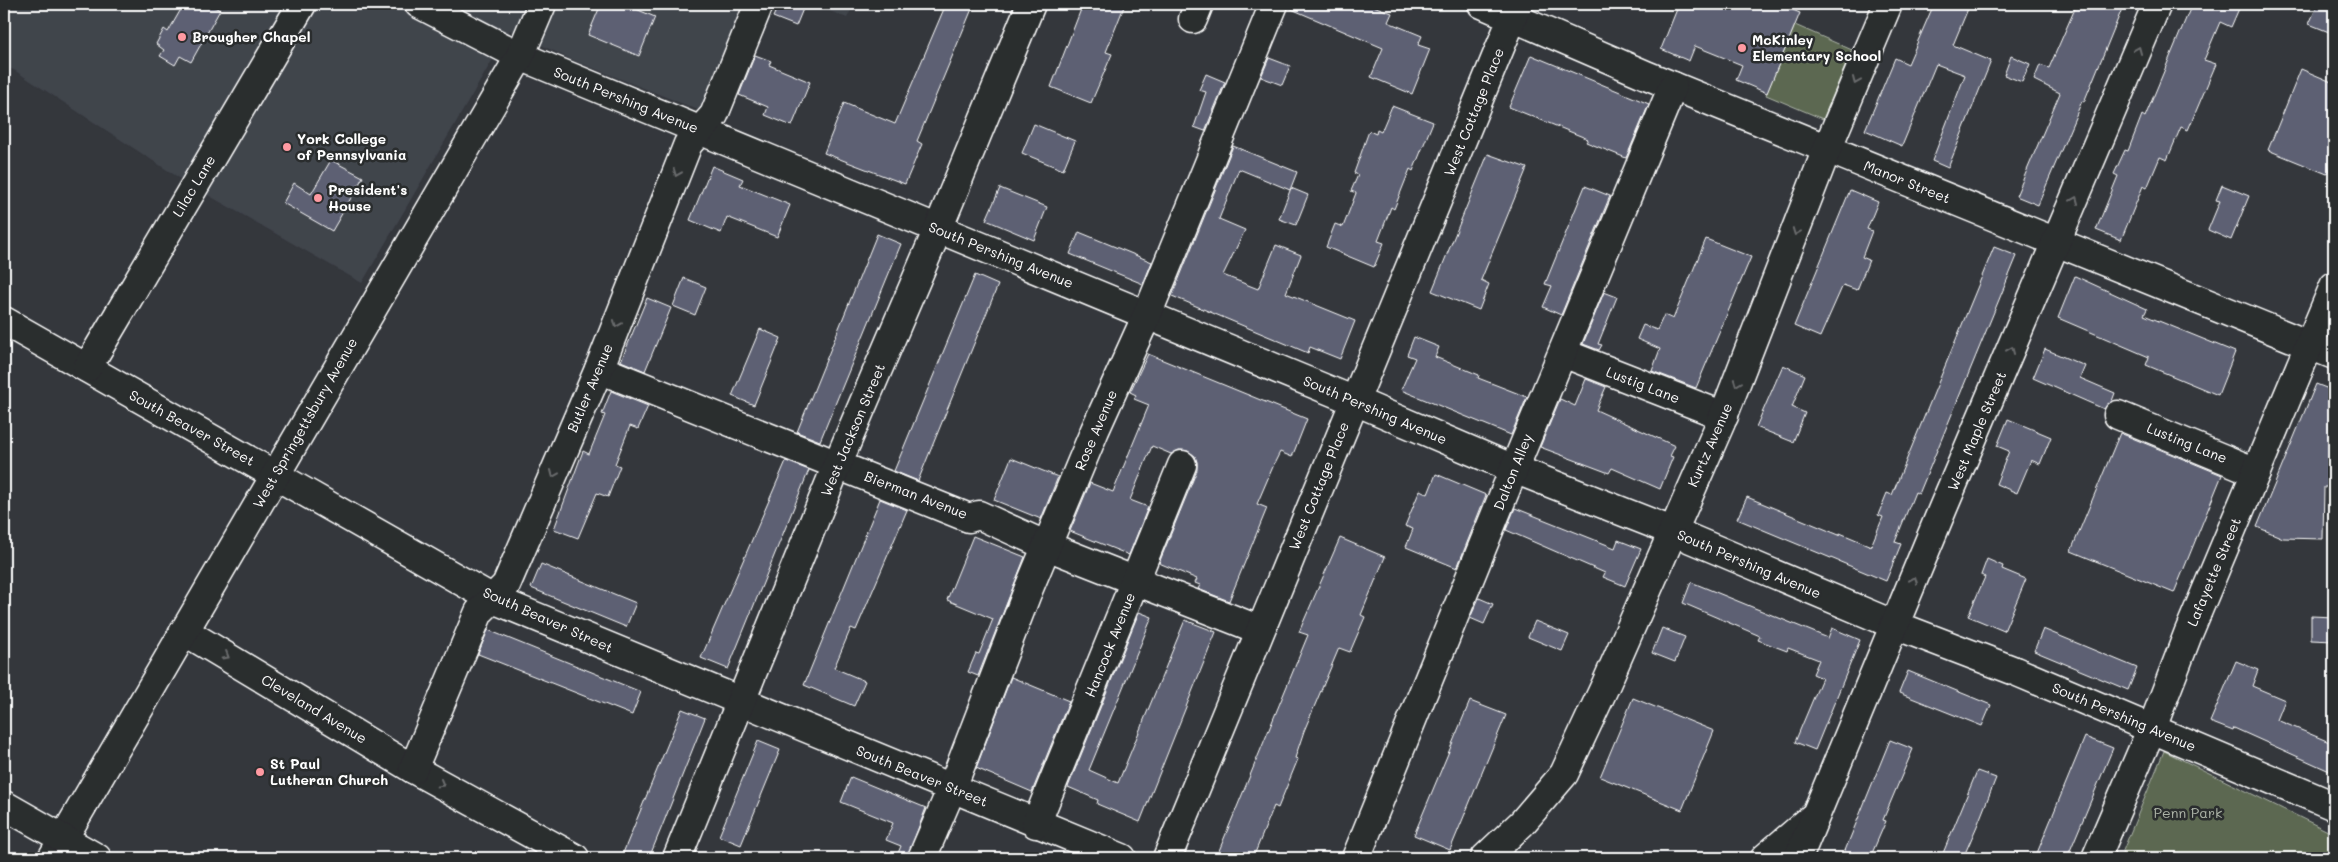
<svg xmlns="http://www.w3.org/2000/svg" width="2338" height="862" font-family="Mali,sans-serif">
<style>
.built{fill:#40444c}
.green{fill:#5b6851;stroke:#adb4a8}
.building{fill:#5d6173;stroke:#fff}
.lines{fill:none;stroke-linecap:round;stroke-linejoin:round}
.minor-casing{stroke:#fff;stroke-width:31}
.major-casing{stroke:#fff;stroke-width:31}
.minor{stroke:#2a2d2e;stroke-width:28}
.major{stroke:#2a2d2e;stroke-width:28}
.oneway{stroke:#6a6c6d}
.poi-dot{fill:#ff9aa2;stroke:#2a2d2e;stroke-width:2}
.labels{text-anchor:middle;stroke-width:5;stroke-linejoin:round;paint-order:stroke}
.poi-label{font-size:14px;font-weight:bold;fill:#fff;stroke:#2a2d2e;text-anchor:start}
.street-label{font-size:14px;fill:#fff;stroke:#2a2d2e}
.park-label{font-size:14px;fill:#adb4a8;stroke:#2a2d2e}
</style>
<rect width="100%" height="100%" fill="#34373c"/>
<filter id="ink" filterUnits="userSpaceOnUse"><feTurbulence type="fractalNoise" baseFrequency=".02" numOctaves="2"/><feDisplacementMap in="SourceGraphic" scale="10" xChannelSelector="R" yChannelSelector="G"/><feConvolveMatrix kernelMatrix="1 2 1 2 8 2 1 2 1" color-interpolation-filters="sRGB"/></filter>
<g filter="url(#ink)">
<g class="built">
<polygon points="4,4 749,4 701,111 570,59 510,30 362,283 187,183 14,70 4,67"/>
<polygon points="813,4 854,4 847,18"/>
</g>
<g class="green">
<polygon points="1795,25 1852,50 1823,119 1766,95"/>
<polygon points="2164,751 2334,834 2334,858 2120,858"/>
</g>
<g class="building">
<polygon points="184,4 209,4 220,10 191,62 180,56 175,65 160,56 164,50 156,44 164,29 168,32"/>
<polygon points="601,4 624,4 655,17 639,56 588,35"/>
<polygon points="779,4 805,4 796,26 773,17"/>
<polygon points="946,4 974,4 917,141 922,144 905,184 824,153 844,103 895,124"/>
<polygon points="1083,4 1125,4 1106,52 1112,54 1091,103 1051,87"/>
<polygon points="1289,4 1368,4 1392,13 1388,22 1422,36 1418,45 1430,49 1412,94 1371,77 1383,48 1289,8"/>
<polygon points="1679,4 1778,4 1800,13 1767,93 1736,80 1742,65 1695,46 1689,61 1661,49"/>
<polygon points="1934,4 1970,4 1953,45 1991,61 1948,168 1932,161 1965,75 1936,64 1902,146 1865,130 1895,58 1908,64"/>
<polygon points="2077,4 2124,4 2084,102 2082,101 2038,205 2016,196 2060,93 2034,80 2040,65 2049,68"/>
<polygon points="2192,4 2241,4 2231,27 2220,22 2204,60 2216,64 2188,130 2181,127 2167,160 2160,157 2147,188 2143,186 2121,240 2096,230 2118,176 2114,174 2125,150 2128,151 2142,115 2145,117"/>
<polygon points="2318,4 2334,4 2334,34 2309,24"/>
<polygon points="755,55 771,61 769,65 810,82 792,126 765,115 768,107 739,95"/>
<polygon points="1531,55 1649,104 1626,158 1586,142 1588,139 1509,107"/>
<polygon points="2011,56 2030,64 2022,82 2004,75"/>
<polygon points="1269,58 1290,66 1282,85 1261,77"/>
<polygon points="2301,69 2334,83 2334,156 2327,174 2268,150"/>
<polygon points="1206,74 1225,82 1205,131 1194,127 1206,92 1199,90"/>
<polygon points="1392,106 1433,122 1413,171 1410,169 1394,209 1391,207 1378,241 1384,243 1374,267 1326,247 1335,224 1343,227 1356,193 1351,191 1358,175 1354,173 1369,131 1376,134 1377,130 1381,132"/>
<polygon points="1034,124 1075,141 1063,170 1022,153"/>
<polygon points="1233,146 1297,172 1290,190 1239,169 1219,219 1245,230 1223,275 1258,289 1276,245 1301,255 1286,293 1355,321 1340,359 1310,347 1308,353 1172,296"/>
<polygon points="1488,154 1527,168 1481,280 1489,284 1479,310 1432,291"/>
<polygon points="331,160 363,177 332,231 283,203 294,183 311,194"/>
<polygon points="712,166 743,179 740,185 790,205 777,237 727,217 721,233 690,220"/>
<polygon points="2222,185 2249,196 2231,240 2208,230 2220,201 2216,200"/>
<polygon points="1585,186 1610,196 1561,315 1543,307 1552,286 1545,284"/>
<polygon points="1000,188 1047,207 1034,240 986,220"/>
<polygon points="1291,188 1308,195 1296,225 1279,219"/>
<polygon points="1850,190 1878,202 1867,229 1872,231 1862,257 1869,260 1857,290 1843,285 1820,337 1794,326"/>
<polygon points="1079,232 1152,262 1143,284 1070,254"/>
<polygon points="877,234 901,244 820,441 797,432"/>
<polygon points="1706,239 1751,257 1696,388 1652,371 1660,349 1637,339 1643,325 1657,330 1664,315 1673,319"/>
<polygon points="1994,247 2017,256 1919,494 1915,492 1895,542 1901,544 1886,581 1737,519 1747,497 1839,535 1840,533 1871,546 1883,517 1878,515 1887,493 1892,495"/>
<polygon points="975,275 998,285 918,481 894,471"/>
<polygon points="2075,276 2147,309 2144,315 2235,352 2218,395 2146,365 2149,357 2058,318"/>
<polygon points="684,278 706,287 695,315 673,306"/>
<polygon points="1604,292 1617,297 1598,344 1602,345 1599,350 1583,344"/>
<polygon points="647,298 671,308 645,371 621,361"/>
<polygon points="760,329 781,338 754,405 732,396"/>
<polygon points="1414,337 1439,347 1435,357 1479,375 1478,378 1527,397 1511,435 1401,390 1415,358 1407,355"/>
<polygon points="2045,349 2085,366 2080,378 2115,393 2112,401 2104,409 2033,378"/>
<polygon points="1148,354 1307,419 1292,457 1280,452 1275,462 1257,504 1267,508 1229,601 1198,589 1200,585 1195,583 1197,579 1159,563 1197,470 1197,462 1195,456 1188,451 1179,450 1171,454 1152,446 1130,500 1148,507 1129,555 1070,531 1090,483 1113,492 1149,405 1134,399 1136,395 1130,392"/>
<polygon points="1783,365 1805,375 1792,407 1805,413 1793,442 1756,427"/>
<polygon points="1586,379 1606,387 1596,410 1675,446 1670,456 1673,457 1660,489 1612,468 1609,473 1540,447 1560,399 1575,406"/>
<polygon points="2316,384 2334,391 2334,487 2324,487 2323,539 2283,538 2257,527"/>
<polygon points="611,391 648,406 638,429 630,426 615,464 620,466 608,497 597,493 578,538 554,529 583,451 589,454 605,415 602,414"/>
<polygon points="2008,419 2051,437 2040,464 2031,460 2017,493 1996,484 2009,451 1997,446"/>
<polygon points="2120,433 2222,475 2174,593 2071,551"/>
<polygon points="1011,458 1058,477 1041,519 994,500"/>
<polygon points="786,461 809,470 728,669 701,658"/>
<polygon points="1436,474 1486,495 1457,568 1406,547 1413,529 1405,526 1420,490 1428,494"/>
<polygon points="880,499 907,510 856,630 851,628 834,668 865,681 854,706 804,685"/>
<polygon points="1515,508 1615,548 1618,540 1641,549 1625,586 1603,577 1605,573 1506,530"/>
<polygon points="973,536 1025,557 978,676 968,672 976,653 979,654 993,619 947,600"/>
<polygon points="1340,538 1385,557 1361,615 1365,617 1350,652 1339,648 1304,731 1295,758 1298,759 1278,808 1274,806 1253,858 1216,858 1308,635 1299,632"/>
<polygon points="1987,559 2003,566 2002,569 2026,579 2004,631 1968,616 1985,577 1981,575"/>
<polygon points="541,564 636,603 626,627 531,588"/>
<polygon points="1691,582 1828,638 1832,628 1860,640 1815,750 1795,742 1822,678 1813,674 1819,660 1788,648 1787,651 1758,640 1760,636 1683,603"/>
<polygon points="1479,598 1493,604 1484,624 1470,618"/>
<polygon points="1139,612 1152,617 1089,770 1118,783 1185,620 1216,632 1140,822 1097,804 1098,800 1068,787"/>
<polygon points="2311,616 2334,617 2334,641 2311,640"/>
<polygon points="1535,621 1569,635 1562,651 1528,637"/>
<polygon points="1662,628 1685,637 1675,662 1652,653"/>
<polygon points="2043,629 2137,668 2128,690 2034,651"/>
<polygon points="488,630 641,692 632,715 478,654"/>
<polygon points="2236,661 2258,670 2252,686 2285,700 2277,720 2334,744 2334,773 2234,728 2233,731 2210,722"/>
<polygon points="1908,671 1991,705 1982,726 1899,693"/>
<polygon points="1011,677 1069,701 1032,792 976,768"/>
<polygon points="1633,698 1714,731 1682,810 1600,777"/>
<polygon points="1470,701 1506,715 1450,850 1414,835"/>
<polygon points="682,709 705,718 663,824 649,858 621,858"/>
<polygon points="2085,737 2113,748 2067,858 2035,858"/>
<polygon points="1890,740 1913,749 1883,820 1886,821 1870,858 1842,858"/>
<polygon points="758,741 780,750 741,845 719,836"/>
<polygon points="1977,771 1996,778 1977,826 1963,858 1941,858"/>
<polygon points="851,777 926,808 907,858 896,858 901,846 886,840 893,823 841,802"/>
</g>
<g class="lines">
<defs>
<g id="minor">
<polyline points="419,4 520,56 1355,401 1514,469 1672,531 1895,625 2015,671 2334,806"/>
<polyline points="1482,4 1646,75 2334,355"/>
<polyline points="1193,19 1199,4"/>
<polyline points="4,321 493,599 1122,858"/>
<polyline points="1563,353 1724,416"/>
<polyline points="87,368 302,4"/>
<polyline points="599,369 969,518 979,515 1047,546 1260,630"/>
<polyline points="2118,415 2256,472"/>
<polyline points="184,631 413,769 575,858"/>
<polyline points="413,769 479,612 506,585 599,369 688,144 714,115 759,4"/>
<polyline points="1036,824 1182,465"/>
<polyline points="52,858 520,56 542,4"/>
<polyline points="677,858 837,465 938,229 1031,4"/>
<polyline points="922,858 952,788 1027,593 1095,430 1147,315 1274,4"/>
<polyline points="1167,858 1518,4"/>
<polyline points="1356,858 1514,469 1673,86"/>
<polyline points="1485,858 1522,823 1564,774 1606,684 1721,422 1827,149 1888,4"/>
<polyline points="1765,858 1812,818"/>
<polyline points="1798,858 1943,508 2157,4"/>
<polyline points="2096,858 2152,728 2188,634 2334,286"/>
</g>
<polyline id="major" points="4,805 97,858"/>
</defs>
<use href="#minor" class="minor-casing"/>
<use href="#major" class="major-casing"/>
<use href="#minor" class="minor"/>
<use href="#major" class="major"/>
</g>
<defs><path id="oneway-chevron" d="M-2-3.5L2.5 0L-2 3.5" fill="none" stroke-width="1.6" stroke-linecap="round" stroke-linejoin="round" transform="scale(1.25)"/></defs>
<g class="oneway">
<use href="#oneway-chevron" transform="translate(2138 50) rotate(-67)"/>
<use href="#oneway-chevron" transform="translate(1856 81) rotate(113)"/>
<use href="#oneway-chevron" transform="translate(677 173) rotate(112)"/>
<use href="#oneway-chevron" transform="translate(2075 200) rotate(-67)"/>
<use href="#oneway-chevron" transform="translate(1796 232) rotate(111)"/>
<use href="#oneway-chevron" transform="translate(617 324) rotate(112)"/>
<use href="#oneway-chevron" transform="translate(2011 350) rotate(-67)"/>
<use href="#oneway-chevron" transform="translate(1737 383) rotate(111)"/>
<use href="#oneway-chevron" transform="translate(554 474) rotate(113)"/>
<use href="#oneway-chevron" transform="translate(1914 580) rotate(-68)"/>
<use href="#oneway-chevron" transform="translate(226 656) rotate(31)"/>
<use href="#oneway-chevron" transform="translate(441 784) rotate(29)"/>
</g>
</g>
<g class="poi-dot">
<circle cx="182" cy="37" r="5"/>
<circle cx="1742" cy="48" r="5"/>
<circle cx="287" cy="147" r="5"/>
<circle cx="318" cy="198" r="5"/>
<circle cx="260" cy="772" r="5"/>
</g>
<g class="labels">
<g class="poi-label">
<text x="192" y="42">Brougher Chapel</text>
<text x="1752" y="45">McKinley<tspan x="1752" dy="16">Elementary School</tspan></text>
<text x="297" y="144">York College<tspan x="297" dy="16">of Pennsylvania</tspan></text>
<text x="328" y="195">President's<tspan x="328" dy="16">House</tspan></text>
<text x="270" y="769">St Paul<tspan x="270" dy="16">Lutheran Church</tspan></text>
</g>
<g class="street-label">
<text transform="translate(626 100) rotate(22)" y="5">South Pershing Avenue</text>
<text transform="translate(1474 112) rotate(-68)" y="5">West Cottage Place</text>
<text transform="translate(1907 182) rotate(22)" y="5">Manor Street</text>
<text transform="translate(194 186) rotate(-59)" y="5">Lilac Lane</text>
<text transform="translate(1001 255) rotate(22)" y="5">South Pershing Avenue</text>
<text transform="translate(1643 385) rotate(21)" y="5">Lustig Lane</text>
<text transform="translate(590 388) rotate(-67)" y="5">Butler Avenue</text>
<text transform="translate(1375 410) rotate(23)" y="5">South Pershing Avenue</text>
<text transform="translate(305 423) rotate(-60)" y="5">West Springettsbury Avenue</text>
<text transform="translate(192 428) rotate(29)" y="5">South Beaver Street</text>
<text transform="translate(853 430) rotate(-67)" y="5">West Jackson Street</text>
<text transform="translate(1096 430) rotate(-67)" y="5">Rose Avenue</text>
<text transform="translate(1977 431) rotate(-67)" y="5">West Maple Street</text>
<text transform="translate(2187 443) rotate(22)" y="5">Lusting Lane</text>
<text transform="translate(1710 445) rotate(-66)" y="5">Kurtz Avenue</text>
<text transform="translate(1513 472) rotate(-68)" y="5">Dalton Alley</text>
<text transform="translate(1319 486) rotate(-68)" y="5">West Cottage Place</text>
<text transform="translate(916 495) rotate(21)" y="5">Bierman Avenue</text>
<text transform="translate(1749 564) rotate(23)" y="5">South Pershing Avenue</text>
<text transform="translate(2214 572) rotate(-67)" y="5">Lafayette Street</text>
<text transform="translate(548 620) rotate(24)" y="5">South Beaver Street</text>
<text transform="translate(1110 645) rotate(-68)" y="5">Hancock Avenue</text>
<text transform="translate(314 709) rotate(31)" y="5">Cleveland Avenue</text>
<text transform="translate(2124 717) rotate(23)" y="5">South Pershing Avenue</text>
<text transform="translate(922 776) rotate(22)" y="5">South Beaver Street</text>
</g>
<g class="park-label">
<text x="2188" y="818">Penn Park</text>
</g>
</g>
<rect width="2338" height="862" fill="none" stroke="#2a2d2e" stroke-width="20"/>
<rect x="10" y="10" width="2318" height="842" fill="none" stroke="#fff" stroke-width="2" filter="url(#ink)"/>
</svg>
